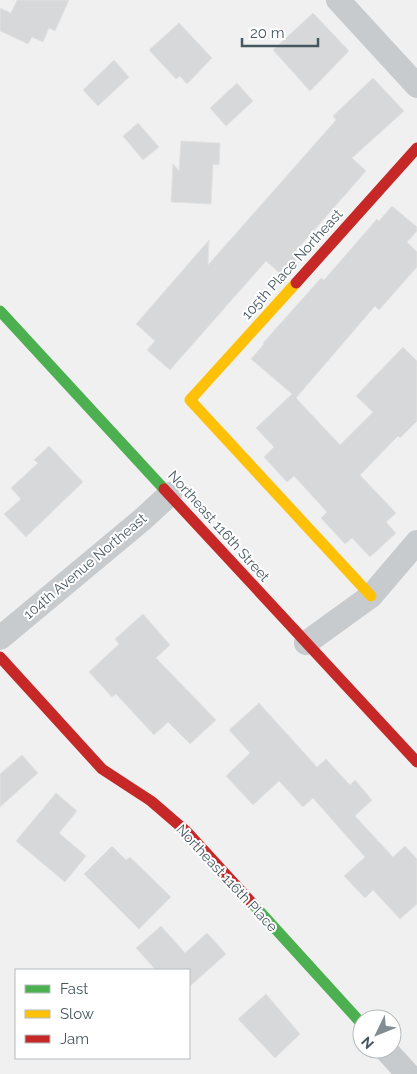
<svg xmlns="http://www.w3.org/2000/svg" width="417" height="1074" font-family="Raleway,sans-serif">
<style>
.building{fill:#d7d8d9;stroke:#e2e2e3}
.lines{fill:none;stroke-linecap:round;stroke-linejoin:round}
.street{stroke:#c7cbce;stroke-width:24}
.fast{stroke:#4caf50;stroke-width:11}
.slow{stroke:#ffc107;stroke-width:11}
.jam{stroke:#c62828;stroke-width:11}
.labels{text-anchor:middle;stroke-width:4;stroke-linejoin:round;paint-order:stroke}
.street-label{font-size:14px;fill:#46575f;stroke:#fff}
</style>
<rect width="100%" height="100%" fill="#f1f0f0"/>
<g class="building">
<polygon points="17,0 69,0 55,31 49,28 43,42 32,37 28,44 0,31 0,8 11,13"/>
<polygon points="313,13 349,51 310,91 273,50"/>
<polygon points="179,23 212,58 187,84 180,76 176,79 149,50"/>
<polygon points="114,60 129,77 98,106 83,90"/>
<polygon points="373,78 404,111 352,158 366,171 294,253 298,257 282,275 266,261 170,370 147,350 155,341 136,324 209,240 208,265 336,120 333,116"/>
<polygon points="237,83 253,101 226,126 210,108"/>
<polygon points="138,123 159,147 143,160 123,136"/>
<polygon points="181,141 220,143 219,165 213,164 211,204 171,202 173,164 179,171"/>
<polygon points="392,206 417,227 417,231 407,242 417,252 417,267 379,310 375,306 296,398 340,445 373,412 356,396 403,347 417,361 417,421 400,438 398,436 360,475 396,513 386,522 396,533 370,557 352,538 345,544 321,518 327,512 294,476 287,482 264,457 274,447 256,428 292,394 251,359 264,344 263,343 321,278 324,280 377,219 379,221"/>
<polygon points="49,446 83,482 26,537 4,514 21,499 11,488 38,463 34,460"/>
<polygon points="143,614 170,645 156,658 216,720 190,744 168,722 154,735 116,694 112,697 89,672 119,644 115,639"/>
<polygon points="259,703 317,767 326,759 350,785 355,780 372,800 355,816 393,857 405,846 417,859 417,904 400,919 373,890 365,898 344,876 365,857 313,798 303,807 279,781 253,805 226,776 250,753 229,730"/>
<polygon points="22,755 38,773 0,807 0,774"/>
<polygon points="56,793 77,811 59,833 86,856 65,882 16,841"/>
<polygon points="112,846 126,860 130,857 171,897 139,929 84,874"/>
<polygon points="161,926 185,953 207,933 226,954 189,987 189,970 156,970 136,948"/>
<polygon points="266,994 300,1034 275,1058 238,1019"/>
</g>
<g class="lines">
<g class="street">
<polyline points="338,0 417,86"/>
<polyline points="0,638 143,519 170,494"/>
<polyline points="306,643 371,596 417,542"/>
<polyline points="385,1049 408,1074"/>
</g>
<g class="fast">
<polyline points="0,311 164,489"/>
<polyline points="252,903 362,1024"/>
</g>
<polyline class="slow" points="296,283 190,400 371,596"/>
<g class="jam">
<polyline points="296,283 417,148"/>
<polyline points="164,489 417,762"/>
<polyline points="0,657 102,769 151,801 187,832 252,903"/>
</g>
</g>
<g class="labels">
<g class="street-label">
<text transform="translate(292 264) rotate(-48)" y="5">105th Place Northeast</text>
<text transform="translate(219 526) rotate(48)" y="5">Northeast 116th Street</text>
<text transform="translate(85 566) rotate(-40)" y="5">104th Avenue Northeast</text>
<text transform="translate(227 878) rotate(47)" y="5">Northeast 116th Place</text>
</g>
</g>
<rect x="15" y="969" width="175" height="90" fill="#ffffff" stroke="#b5bcbf"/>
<rect x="25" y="985" width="25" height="8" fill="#4caf50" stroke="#b5bcbf"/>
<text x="60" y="994" font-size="15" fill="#46575f">Fast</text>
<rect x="25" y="1010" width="25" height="8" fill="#ffc107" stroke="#b5bcbf"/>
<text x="60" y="1019" font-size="15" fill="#46575f">Slow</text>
<rect x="25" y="1035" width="25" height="8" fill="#c62828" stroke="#b5bcbf"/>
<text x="60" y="1044" font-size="15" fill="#46575f">Jam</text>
<g transform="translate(377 1034) rotate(227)"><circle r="24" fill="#ffffff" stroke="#b5bcbf"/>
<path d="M0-4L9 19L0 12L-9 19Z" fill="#828d92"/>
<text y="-8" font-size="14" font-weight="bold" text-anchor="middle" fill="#46575f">N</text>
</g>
<path d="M242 38v8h76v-8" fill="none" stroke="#46575f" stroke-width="2.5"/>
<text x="250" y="38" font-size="15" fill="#46575f" stroke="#ffffff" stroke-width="4" paint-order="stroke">20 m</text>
</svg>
